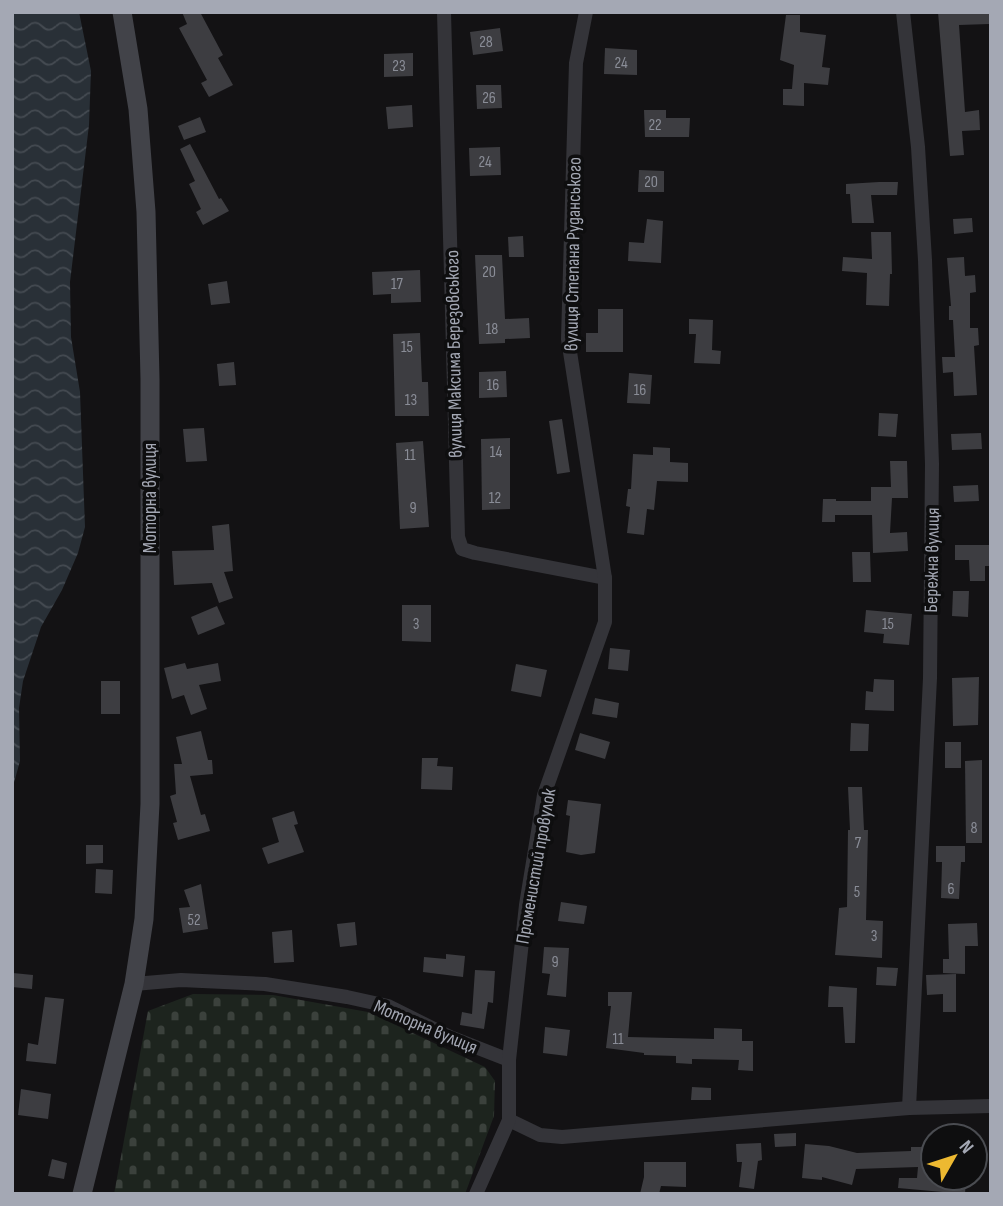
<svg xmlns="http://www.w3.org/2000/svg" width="1003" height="1206" font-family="'Sofia Sans Condensed',sans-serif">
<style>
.cemetery{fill:url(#cemetery-stones)}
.water{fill:url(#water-waves)}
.building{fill:#3d3d41}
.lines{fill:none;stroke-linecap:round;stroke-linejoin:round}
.street{stroke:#343439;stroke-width:14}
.secondary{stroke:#424349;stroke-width:19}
.labels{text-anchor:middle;stroke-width:7;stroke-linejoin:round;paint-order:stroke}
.number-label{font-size:16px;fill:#8a8d97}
.street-label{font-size:19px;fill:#a4a8b4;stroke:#0e0e0f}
</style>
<defs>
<pattern id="cemetery-stones" width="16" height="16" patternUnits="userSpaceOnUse" patternTransform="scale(1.75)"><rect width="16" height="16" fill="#1d241e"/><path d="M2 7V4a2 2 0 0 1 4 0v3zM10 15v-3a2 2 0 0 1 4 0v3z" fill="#3b413c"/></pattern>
<pattern id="water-waves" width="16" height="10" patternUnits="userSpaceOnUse" patternTransform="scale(1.75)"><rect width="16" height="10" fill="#293037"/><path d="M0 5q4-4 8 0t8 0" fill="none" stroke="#454b52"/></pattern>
</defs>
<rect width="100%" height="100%" fill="#131214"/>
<polygon class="cemetery" points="193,994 273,995 368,1012 485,1067 495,1081 494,1116 465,1194 114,1194 148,1011"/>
<polygon class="water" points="12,12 79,12 91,71 89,125 70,282 71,337 80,392 85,527 78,553 62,590 41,627 23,681 19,708 20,761 12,790"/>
<g class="building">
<polygon points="182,12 200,12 223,55 218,58 233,85 209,97 201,83 207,80 179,28 187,24"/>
<polygon points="938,12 989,12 989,24 959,25 965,112 979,110 980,130 962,131 964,155 950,156"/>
<polygon points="786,15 800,15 800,32 826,35 822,67 830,68 828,85 804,83 804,106 783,105 783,89 792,89 794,65 780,60"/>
<polygon points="500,28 503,51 473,55 470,32"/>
<polygon points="605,48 637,50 637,75 604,74"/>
<polygon points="413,53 413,76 384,77 384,54"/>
<polygon points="476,85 501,85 502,108 477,109"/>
<polygon points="412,105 413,127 388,129 386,107"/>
<polygon points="644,110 666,110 666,118 690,118 689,137 645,137"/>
<polygon points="200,117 206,132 184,140 178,126"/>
<polygon points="190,144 219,199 221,198 229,211 203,225 196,212 201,209 189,184 195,181 180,149"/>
<polygon points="500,147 501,175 470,176 469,148"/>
<polygon points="639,170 664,171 664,192 638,192"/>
<polygon points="879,182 898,182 897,195 871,195 874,223 852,223 850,194 846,194 846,184"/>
<polygon points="972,218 973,232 954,234 953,219"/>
<polygon points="647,219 663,221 661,263 628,261 629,242 644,243"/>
<polygon points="871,232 891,232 892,274 890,274 889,306 866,305 867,273 842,271 843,257 872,259"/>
<polygon points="523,236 524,257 509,257 508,237"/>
<polygon points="475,255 502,255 505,319 529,318 530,338 505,339 505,343 479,344"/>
<polygon points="964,257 965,276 975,275 976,292 970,293 970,328 978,328 979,345 974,346 977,395 954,396 953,372 943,373 942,357 955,357 953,320 949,320 949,306 951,306 947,258"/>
<polygon points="420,270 421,302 391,303 391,294 373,295 372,272"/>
<polygon points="227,281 230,303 211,305 208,284"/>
<polygon points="598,309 623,309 623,352 586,352 586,333 598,333"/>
<polygon points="689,319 713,320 712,350 721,351 720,364 694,363 696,334 689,334"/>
<polygon points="420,333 422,382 428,382 429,416 395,416 393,334"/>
<polygon points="234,362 236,385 219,386 217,364"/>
<polygon points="506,371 507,397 479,398 479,372"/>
<polygon points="629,373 652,375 650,404 627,403"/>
<polygon points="879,413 898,414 896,437 878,436"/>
<polygon points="562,419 570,472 557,474 549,421"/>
<polygon points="204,428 207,461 186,462 183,429"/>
<polygon points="981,433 982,449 952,450 951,434"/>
<polygon points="510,438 510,509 482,510 481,439"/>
<polygon points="423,441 429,527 400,529 396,443"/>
<polygon points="653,447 670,448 670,462 688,463 688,482 657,481 654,510 647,509 644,535 627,533 630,507 626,506 628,489 631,489 633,454 653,455"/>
<polygon points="890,461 907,461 908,498 892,498 890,533 907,532 908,551 873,553 872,515 835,515 835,522 822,522 823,499 836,499 836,501 871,501 871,487 891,487"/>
<polygon points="978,485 979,501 954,502 953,486"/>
<polygon points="229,524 233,571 224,572 233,598 219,603 212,583 174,585 172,551 214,550 212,526"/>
<polygon points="955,545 990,545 990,566 985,566 985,581 970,581 969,560 955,560"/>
<polygon points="852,552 870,552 871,582 853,582"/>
<polygon points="953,591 969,591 968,617 952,616"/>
<polygon points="402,605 431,605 431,642 402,641"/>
<polygon points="217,606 225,624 198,635 191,617"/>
<polygon points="866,610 912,614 909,645 883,643 884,634 864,632"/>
<polygon points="610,648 630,650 628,671 608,669"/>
<polygon points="185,663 187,669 218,663 221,681 199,685 207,709 191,715 184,695 172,699 164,668"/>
<polygon points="516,664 547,670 541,697 511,691"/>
<polygon points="979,677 978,725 953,726 952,678"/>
<polygon points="874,679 894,680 894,711 865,710 866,691 873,692"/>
<rect x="101" y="681" width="19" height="33"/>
<polygon points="595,698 619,703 617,718 592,714"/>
<polygon points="851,723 869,724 868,751 850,751"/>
<polygon points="201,731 208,760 212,760 213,774 190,776 201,815 205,814 210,831 178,840 173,823 177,822 170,796 176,794 174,764 182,764 176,737"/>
<polygon points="580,733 610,742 605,759 575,750"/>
<rect x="945" y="742" width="16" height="26"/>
<polygon points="422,758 438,758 437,766 453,767 452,790 421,789"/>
<polygon points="982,760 982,843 966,843 965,761"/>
<polygon points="848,787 862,787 864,830 868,830 866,920 883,921 882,958 835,955 839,908 847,907 848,830 850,830"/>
<polygon points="568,800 601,804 595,853 581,855 566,852 570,816 566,815"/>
<polygon points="294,811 298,824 294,825 304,852 268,864 262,848 279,842 272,818"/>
<polygon points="86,845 103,845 103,863 86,864"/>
<polygon points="936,846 965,846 965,862 961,862 959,899 941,898 942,862 936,862"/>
<polygon points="96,869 113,870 112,894 95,893"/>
<polygon points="201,884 208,929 183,933 179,908 190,907 184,890"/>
<polygon points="561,902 587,906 584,924 558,921"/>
<polygon points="355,922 357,945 340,947 337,924"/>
<polygon points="977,923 978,946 965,946 965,974 943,973 943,959 949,959 948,924"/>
<polygon points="292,930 294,962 274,963 272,932"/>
<polygon points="544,947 569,948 566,997 547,995 550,974 542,973"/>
<polygon points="446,954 465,956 463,977 423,972 424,957 446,959"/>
<polygon points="877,967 898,968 896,986 876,985"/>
<polygon points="475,970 495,971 493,1003 488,1002 484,1029 460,1025 462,1012 472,1014"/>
<polygon points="13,973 33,975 32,989 12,987"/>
<polygon points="956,974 956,1012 943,1012 943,994 927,995 926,975"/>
<polygon points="829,986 857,988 855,1043 845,1043 843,1007 828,1007"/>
<polygon points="608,992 632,992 628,1037 714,1039 714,1028 742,1029 742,1041 753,1041 753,1071 738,1070 739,1060 692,1059 692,1064 676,1063 676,1056 644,1055 644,1053 606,1048 611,1006 608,1006"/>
<polygon points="45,997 64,999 56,1064 26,1061 28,1043 38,1045"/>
<polygon points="545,1027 570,1030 567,1056 543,1053"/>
<polygon points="692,1087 711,1088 711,1100 691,1100"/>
<polygon points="21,1089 51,1094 48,1119 18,1115"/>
<polygon points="796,1133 796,1146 775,1147 774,1134"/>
<polygon points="761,1143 762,1160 758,1161 754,1189 739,1187 742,1162 737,1162 736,1144"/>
<polygon points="805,1144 829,1146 857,1153 911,1151 911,1147 933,1147 933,1178 966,1179 965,1194 898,1188 899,1178 917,1178 918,1167 856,1169 852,1185 822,1177 822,1180 802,1178"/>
<polygon points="52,1159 67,1163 64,1179 48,1176"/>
<polygon points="644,1162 686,1162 686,1187 661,1186 659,1194 640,1194 644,1177"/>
</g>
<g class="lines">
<g class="street">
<polyline points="444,12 458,537 462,549 475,553 605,578"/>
<polyline points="903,12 918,147 925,260 932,464 930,678 909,1108"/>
<polyline points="134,984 181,980 265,984 347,997 388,1006 450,1037 509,1060"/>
<polyline points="509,1120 540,1135 562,1137 909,1108 991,1106"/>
<polyline points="476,1194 509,1120 509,1060 526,905 544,795 605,622 605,578 568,339 576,63 586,12"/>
</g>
<polyline class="secondary" points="82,1194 134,984 144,919 150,804 150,379 146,212 138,109 122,12"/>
</g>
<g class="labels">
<g class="number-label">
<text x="486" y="47">28</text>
<text x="621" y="68">24</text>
<text x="399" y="71">23</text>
<text x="489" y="103">26</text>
<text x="655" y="130">22</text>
<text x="485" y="167">24</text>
<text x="651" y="187">20</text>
<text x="489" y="277">20</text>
<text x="397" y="289">17</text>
<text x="492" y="334">18</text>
<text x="407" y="352">15</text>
<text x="493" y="390">16</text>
<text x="640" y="395">16</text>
<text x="411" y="405">13</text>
<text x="496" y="457">14</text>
<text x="410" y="460">11</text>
<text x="495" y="503">12</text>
<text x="413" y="513">9</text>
<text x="416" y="629">3</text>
<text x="888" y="629">15</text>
<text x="974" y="833">8</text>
<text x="858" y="848">7</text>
<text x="951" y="894">6</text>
<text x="857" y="897">5</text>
<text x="194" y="925">52</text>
<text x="874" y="941">3</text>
<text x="555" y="967">9</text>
<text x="618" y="1044">11</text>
</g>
<g class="street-label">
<text transform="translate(572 254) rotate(-89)" y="7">вулиця Степана Руданського</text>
<text transform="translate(453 354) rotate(-91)" y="7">вулиця Максима Березовського</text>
<text transform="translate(149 498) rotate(-90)" y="7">Моторна вулиця</text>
<text transform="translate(931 560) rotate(-89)" y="7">Бережна вулиця</text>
<text transform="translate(535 866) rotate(-80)" y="7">Променистий провулок</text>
<text transform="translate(426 1026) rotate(23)" y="7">Моторна вулиця</text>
</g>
</g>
<rect width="1003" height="1206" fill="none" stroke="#a4a8b4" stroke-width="28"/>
<g transform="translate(954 1157) rotate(51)"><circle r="33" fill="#0e0e0f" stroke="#4a4c51" stroke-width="2"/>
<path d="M0-5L12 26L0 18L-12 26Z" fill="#edb931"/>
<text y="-10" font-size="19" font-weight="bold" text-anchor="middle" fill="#a4a8b4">N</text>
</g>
</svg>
